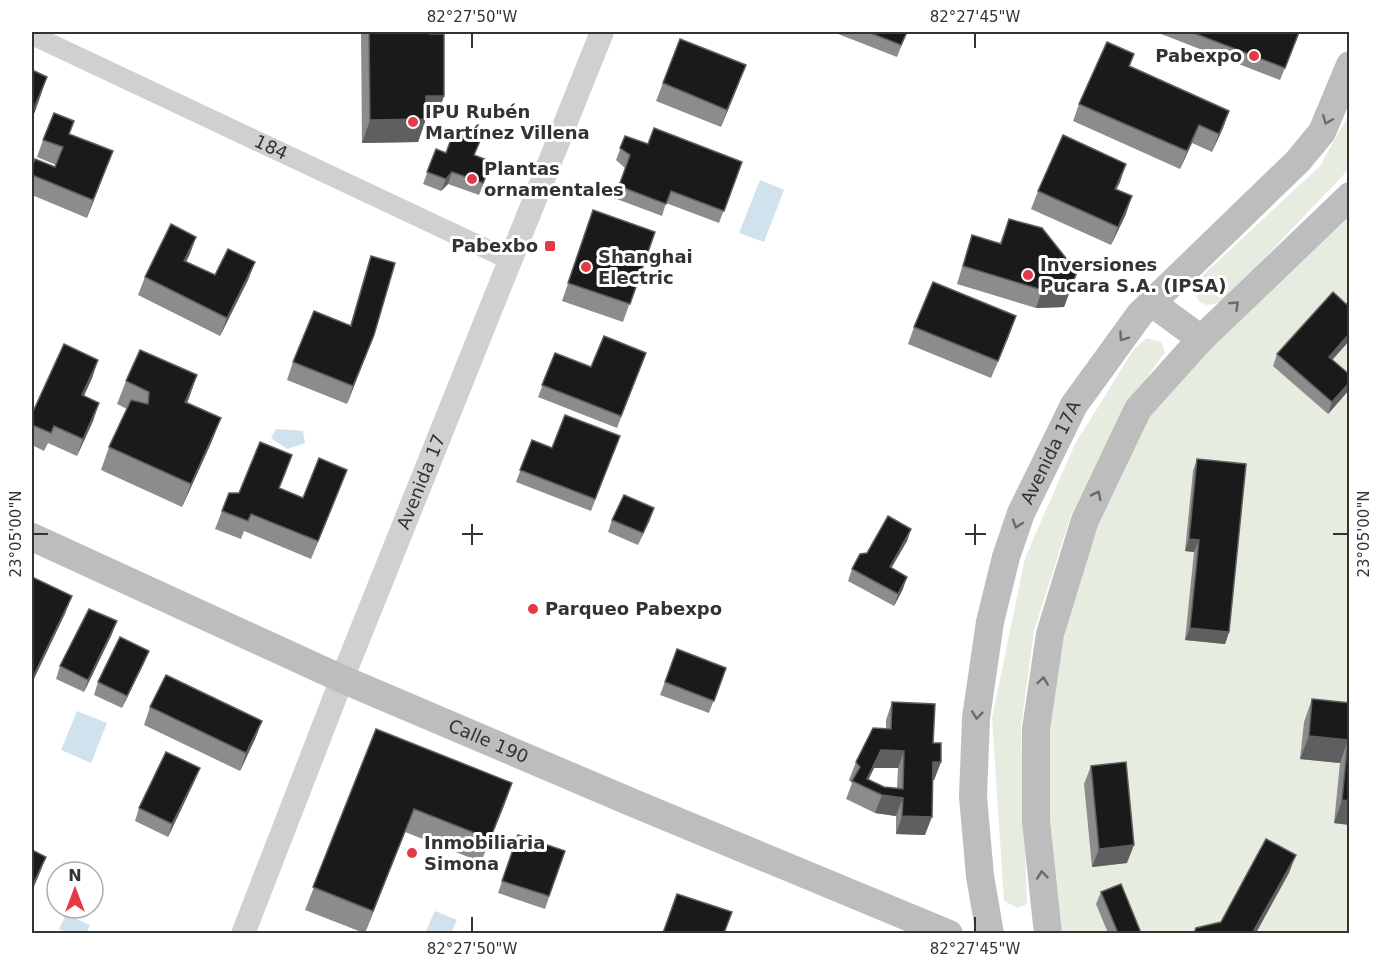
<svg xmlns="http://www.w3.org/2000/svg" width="1381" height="965" font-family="'DejaVu Sans',sans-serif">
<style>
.green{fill:#e6ecdf}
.water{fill:#cfe2ee}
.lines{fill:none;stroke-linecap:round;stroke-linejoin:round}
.minor{stroke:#d0d0d0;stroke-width:20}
.tertiary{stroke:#d0d0d0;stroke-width:24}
.secondary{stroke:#bdbdbd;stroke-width:28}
.wall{fill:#8c8c8c;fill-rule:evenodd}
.shaded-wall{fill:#5f5f5f}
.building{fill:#1a1a1a;stroke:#5f5f5f;stroke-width:1.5;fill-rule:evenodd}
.oneway{stroke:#6a6a6a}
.ticks{fill:none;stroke:#333;stroke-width:2}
.poi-dot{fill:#e63946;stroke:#fff;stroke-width:2}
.labels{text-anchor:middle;stroke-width:6;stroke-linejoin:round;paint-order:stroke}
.poi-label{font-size:18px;font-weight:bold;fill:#333;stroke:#fff;text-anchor:start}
.street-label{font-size:18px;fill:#333;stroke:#fff}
.neatline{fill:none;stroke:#333;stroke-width:2}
.ticks-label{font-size:15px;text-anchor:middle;fill:#333}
</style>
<rect width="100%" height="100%" fill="#fff"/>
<g class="green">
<polygon points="1349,114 1349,166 1346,172 1223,302 1207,305 1199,302 1194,290 1204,274 1320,166"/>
<polygon points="1349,196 1349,933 1048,934 1050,634 1138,409"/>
<polygon points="1147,338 1161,342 1165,352 1121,414 1071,515 1034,631 1021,727 1027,904 1018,908 1004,901 992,718 1025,558 1075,444 1134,349"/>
</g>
<g class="water">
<polygon points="760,180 784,190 764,242 739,233"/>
<polygon points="276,429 303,431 305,443 287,449 271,438"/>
<polygon points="77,711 107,723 91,763 61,750"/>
<polygon points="435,911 457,920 451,933 425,933"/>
<polygon points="66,914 90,925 86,933 69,933 59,929"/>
</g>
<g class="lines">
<path class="minor" id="s1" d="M32 35 510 260"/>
<path class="tertiary" id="s2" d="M243 934 342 679 602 32"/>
<g class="secondary">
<polyline points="1152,303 1201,339"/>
<path id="s3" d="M32 537 342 679 638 805 949 934"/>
<path id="s4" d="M990 934 980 876 973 797 976 718 990 622 1006 557 1021 513 1074 405 1140 314 1298 161 1322 132 1350 65"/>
<polyline points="1048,934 1036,821 1036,729 1050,634 1085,520 1138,409 1201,339 1350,196"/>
</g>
</g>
<g class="wall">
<polygon points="361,32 430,32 444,96 436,119 426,119 418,142 362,143"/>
<polygon points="833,32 907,32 897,57"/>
<polygon points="1156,32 1300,32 1280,80"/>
<polygon points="1134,54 1130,66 1229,111 1223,128 1212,152 1192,143 1180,169 1073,121 1079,104"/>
<polygon points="663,83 739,83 721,127 656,101"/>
<polygon points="74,121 69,134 106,169 87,218 32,195 32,167 55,167 56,165 37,157 43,140"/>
<polygon points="625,136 648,144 742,162 719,223 666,203 662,216 614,198 625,168 616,160"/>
<polygon points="436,149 446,153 475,155 492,162 479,195 448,184 441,191 423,184"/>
<polygon points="1120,182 1116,189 1126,214 1111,245 1031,209 1038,191"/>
<polygon points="593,210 655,232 623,322 562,301"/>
<polygon points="1009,219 1077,272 1064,307 1036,308 957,284 972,235 1000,243"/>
<polygon points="196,237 186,261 215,275 255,262 248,280 220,336 138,295 145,277"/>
<polygon points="371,256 374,335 347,404 287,380 293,362 350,326 365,274"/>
<polygon points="1350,302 1350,340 1332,360 1350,375 1350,389 1328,414 1273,366 1277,354"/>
<polygon points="914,327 1010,333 991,378 908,344"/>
<polygon points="555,353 591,367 646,353 617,428 538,397"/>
<polygon points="98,360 92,378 84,396 99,403 93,421 77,456 48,443 44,451 32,445 32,414"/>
<polygon points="197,375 187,403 212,441 182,507 101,470 109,447 127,409 117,404 126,381"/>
<polygon points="620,436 591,511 516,482 532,440 552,448"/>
<polygon points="1197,459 1229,632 1225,644 1185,640 1194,552 1185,551 1193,471"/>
<polygon points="286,472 279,488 303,498 340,488 311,559 244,531 241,539 215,529 222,511 239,493"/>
<polygon points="654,508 638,545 608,532 612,520"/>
<polygon points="911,529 907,541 891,568 903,589 894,606 848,581 852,569 867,553"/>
<polygon points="112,634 84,692 56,679 60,666"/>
<polygon points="677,649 726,668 709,713 660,695"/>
<polygon points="149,651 144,663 122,708 94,695 98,682"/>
<polygon points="1312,699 1350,703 1350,825 1334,823 1340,763 1300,759 1304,722"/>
<path d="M892 702 933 743 941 762 934 780H933L925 835 896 834V816L875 813 846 799 852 783 849 780 856 762 886 729V720ZM874 768H898L897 788 884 787 868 780Z"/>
<polygon points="150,707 262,721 255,739 240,771 144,725"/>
<polygon points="376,729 512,783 481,862 405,832 365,933 364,933 305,910"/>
<polygon points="1091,766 1127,863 1092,867 1084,784"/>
<polygon points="195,780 168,837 135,821 139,808"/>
<polygon points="518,835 565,851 545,909 498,893"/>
<polygon points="1101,892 1141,933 1108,933 1096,904"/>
</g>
<g class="shaded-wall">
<polygon points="746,65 739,83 721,127 727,110"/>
<polygon points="47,77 36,109 32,119 32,113"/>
<polygon points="426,96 444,96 436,119 426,119 418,142 362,143 370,120"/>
<polygon points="1229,111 1223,128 1212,152 1219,134"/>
<polygon points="1199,125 1192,143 1180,169 1187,151"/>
<polygon points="113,151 106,169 87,218 93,200"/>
<polygon points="1126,164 1120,182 1108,206 1115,189"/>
<polygon points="452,172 448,184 441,191 446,179"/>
<polygon points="1132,196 1126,214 1111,245 1118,227"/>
<polygon points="196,237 190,254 178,278 184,261"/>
<polygon points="255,262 248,280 220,336 227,318"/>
<polygon points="1077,272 1064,307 1036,308 1042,290"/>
<polygon points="1016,316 1010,333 991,378 998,361"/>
<polygon points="1350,333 1350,340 1324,369 1329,357"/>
<polygon points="374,335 367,353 347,404 353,386"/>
<polygon points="98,360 92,378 76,413 82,395"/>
<polygon points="197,375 189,398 177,425 185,402"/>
<polygon points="1350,382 1349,390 1328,414 1332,402"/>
<polygon points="99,403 93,421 77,456 83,439"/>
<polygon points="221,418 212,441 182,507 191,484"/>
<polygon points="347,470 340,488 311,559 318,541"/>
<polygon points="654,508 650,520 638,545 643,533"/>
<polygon points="911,529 907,541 885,579 890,567"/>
<polygon points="1189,539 1199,540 1194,552 1185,551"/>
<polygon points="907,577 903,589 894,606 898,594"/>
<polygon points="72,596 65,614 32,683 32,679"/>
<polygon points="117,621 112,634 84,692 88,680"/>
<polygon points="1190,628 1229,632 1225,644 1185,640"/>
<polygon points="149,651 144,663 122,708 127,696"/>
<polygon points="262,721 255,739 240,771 246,753"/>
<polygon points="1309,736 1348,740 1340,763 1300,759"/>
<polygon points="881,750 904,751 898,768 874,768 865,787 867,779"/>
<polygon points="933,762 941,762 934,780 927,780"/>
<polygon points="200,768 195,780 168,837 172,824"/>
<polygon points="512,783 504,806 481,862 490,839"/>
<polygon points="882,795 903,798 896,816 875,813"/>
<polygon points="1342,800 1350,801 1350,825 1334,823"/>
<polygon points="414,809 405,832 365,933 373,911"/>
<polygon points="902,816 932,817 925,835 896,834"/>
<polygon points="1134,845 1127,863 1092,867 1099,849"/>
<polygon points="1296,855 1289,873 1256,933 1254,930"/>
<polygon points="46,857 39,875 32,891 32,886"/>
</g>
<g class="building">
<polygon points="369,32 430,32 430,34 444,34 444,96 426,96 426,119 370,120"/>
<polygon points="868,32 907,32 901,45"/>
<polygon points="1191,32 1299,32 1285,68"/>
<polygon points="680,39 746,65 727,110 663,83"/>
<polygon points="1107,42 1134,54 1129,66 1229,111 1219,134 1199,125 1187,151 1079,104"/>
<polygon points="32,70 47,77 32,113"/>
<polygon points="54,113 74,121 69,134 113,151 93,200 32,175 32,167 35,159 55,167 63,147 43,140"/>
<polygon points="654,128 742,162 724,211 671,191 666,204 619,186 630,155 620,148 625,136 648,144"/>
<polygon points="454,131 480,141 474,155 492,162 483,183 452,172 446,179 427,172 436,149 446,153"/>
<polygon points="1063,135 1126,164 1115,189 1132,196 1118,227 1038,191"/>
<polygon points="593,210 655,232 630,304 568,283"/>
<polygon points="1009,219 1042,228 1077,272 1070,289 1042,290 963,266 972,235 1001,244"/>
<polygon points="171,224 196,237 184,261 215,275 228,249 255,262 227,318 145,277"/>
<polygon points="371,256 395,263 374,335 353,386 293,362 314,311 351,326"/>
<polygon points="933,282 1016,316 998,361 914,327"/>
<polygon points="1333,292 1346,304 1350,302 1350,333 1329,357 1350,375 1350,382 1332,402 1277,354"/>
<polygon points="604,336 646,353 621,416 542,385 555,353 591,367"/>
<polygon points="64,344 98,360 82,395 99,403 83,439 54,426 51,433 32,425 32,414"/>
<polygon points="140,350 197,375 185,402 221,418 191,484 109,447 131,400 148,404 149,392 126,381"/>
<polygon points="565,415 620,436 595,499 520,470 532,440 552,448"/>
<polygon points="260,442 292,455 279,488 303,498 319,458 347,470 318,541 251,514 248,521 222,511 229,493 239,493"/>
<polygon points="1197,459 1246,464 1229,632 1190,628 1199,540 1189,539"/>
<polygon points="624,495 654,508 643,533 612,520"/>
<polygon points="888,516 911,529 890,567 907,577 898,594 852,569 860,554 867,553"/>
<polygon points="32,577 72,596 32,679"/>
<polygon points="89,609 117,621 88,680 60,666"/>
<polygon points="120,637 149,651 127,696 98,682"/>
<polygon points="677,649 726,668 714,701 665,682"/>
<polygon points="166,675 262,721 246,753 150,707"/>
<polygon points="1312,699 1350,703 1350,801 1342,800 1348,740 1309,736"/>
<path d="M892 702 935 704 933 743H941V762H933L932 817 902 816 903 798 882 795 852 781 860 767 856 762 873 728 891 729ZM881 750 904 751 903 789 884 787 867 779Z"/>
<polygon points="376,729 512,783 490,839 414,809 373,911 313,887"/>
<polygon points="166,752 200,768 172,824 139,808"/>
<polygon points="1126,762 1134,845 1099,849 1091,766"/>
<polygon points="518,835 565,851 549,896 502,881"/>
<polygon points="1266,839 1296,855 1254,930 1260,933 1194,933 1196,928 1221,922"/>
<polygon points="32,850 46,857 32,886"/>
<polygon points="1121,884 1141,933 1118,933 1101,892"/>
<polygon points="677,894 732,912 724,933 663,933"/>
</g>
<defs><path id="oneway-chevron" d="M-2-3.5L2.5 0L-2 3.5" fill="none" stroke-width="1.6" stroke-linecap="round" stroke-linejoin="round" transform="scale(1.5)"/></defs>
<g class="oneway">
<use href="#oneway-chevron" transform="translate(1327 120) rotate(112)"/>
<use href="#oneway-chevron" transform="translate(1235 305) rotate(-44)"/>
<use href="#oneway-chevron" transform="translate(1123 337) rotate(126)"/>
<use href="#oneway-chevron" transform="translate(1097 495) rotate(-64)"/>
<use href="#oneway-chevron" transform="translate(1017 524) rotate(108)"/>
<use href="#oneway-chevron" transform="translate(1043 681) rotate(-82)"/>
<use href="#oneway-chevron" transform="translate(977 715) rotate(96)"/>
<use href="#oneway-chevron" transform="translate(1042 875) rotate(-96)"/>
</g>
<path class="ticks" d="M472 33V48M975 33V48M472 524V545M975 524V545M33 534H48M462 534H483M965 534H986M1333 534H1348M472 917V932M975 917V932"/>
<g class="poi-dot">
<circle cx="1254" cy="56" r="6"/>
<circle cx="413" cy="122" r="6"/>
<circle cx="472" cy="179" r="6"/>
<rect x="544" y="240" width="12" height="12" rx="3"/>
<circle cx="586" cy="267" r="6"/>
<circle cx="1028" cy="275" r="6"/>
<circle cx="533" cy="609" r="6"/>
<circle cx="412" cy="853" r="6"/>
</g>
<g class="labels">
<g class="poi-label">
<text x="1242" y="62" text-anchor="end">Pabexpo</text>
<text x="425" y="118">IPU Rubén<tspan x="425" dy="21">Martínez Villena</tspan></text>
<text x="484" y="175">Plantas<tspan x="484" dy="21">ornamentales</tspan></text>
<text x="538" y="252" text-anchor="end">Pabexbo</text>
<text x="598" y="263">Shanghai<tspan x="598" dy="21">Electric</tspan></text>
<text x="1040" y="271">Inversiones<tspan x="1040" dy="21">Pucara S.A. (IPSA)</tspan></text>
<text x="545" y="615">Parqueo Pabexpo</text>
<text x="424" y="849">Inmobiliaria<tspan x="424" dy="21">Simona</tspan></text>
</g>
<g class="street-label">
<text dy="6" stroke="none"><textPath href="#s1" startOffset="264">184</textPath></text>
<text dy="6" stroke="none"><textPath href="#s4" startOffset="495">Avenida 17A</textPath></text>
<text dy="6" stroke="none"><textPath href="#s2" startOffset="486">Avenida 17</textPath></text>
<text dy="6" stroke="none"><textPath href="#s3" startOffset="500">Calle 190</textPath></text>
</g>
</g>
<rect width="1381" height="965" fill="none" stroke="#ffffff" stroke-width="66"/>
<g transform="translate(75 890)"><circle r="28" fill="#ffffff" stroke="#adadad" stroke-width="1.5"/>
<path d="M0-4.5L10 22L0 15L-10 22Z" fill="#e63946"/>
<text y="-9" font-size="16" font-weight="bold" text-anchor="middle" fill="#333333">N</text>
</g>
<rect x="33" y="33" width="1315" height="899" class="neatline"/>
<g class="ticks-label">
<text x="472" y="22">82°27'50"W</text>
<text x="975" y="22">82°27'45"W</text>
<text transform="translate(16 534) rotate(-90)" y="5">23°05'00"N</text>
<text transform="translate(1364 534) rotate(-90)" y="5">23°05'00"N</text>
<text x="472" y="954">82°27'50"W</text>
<text x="975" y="954">82°27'45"W</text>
</g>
</svg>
